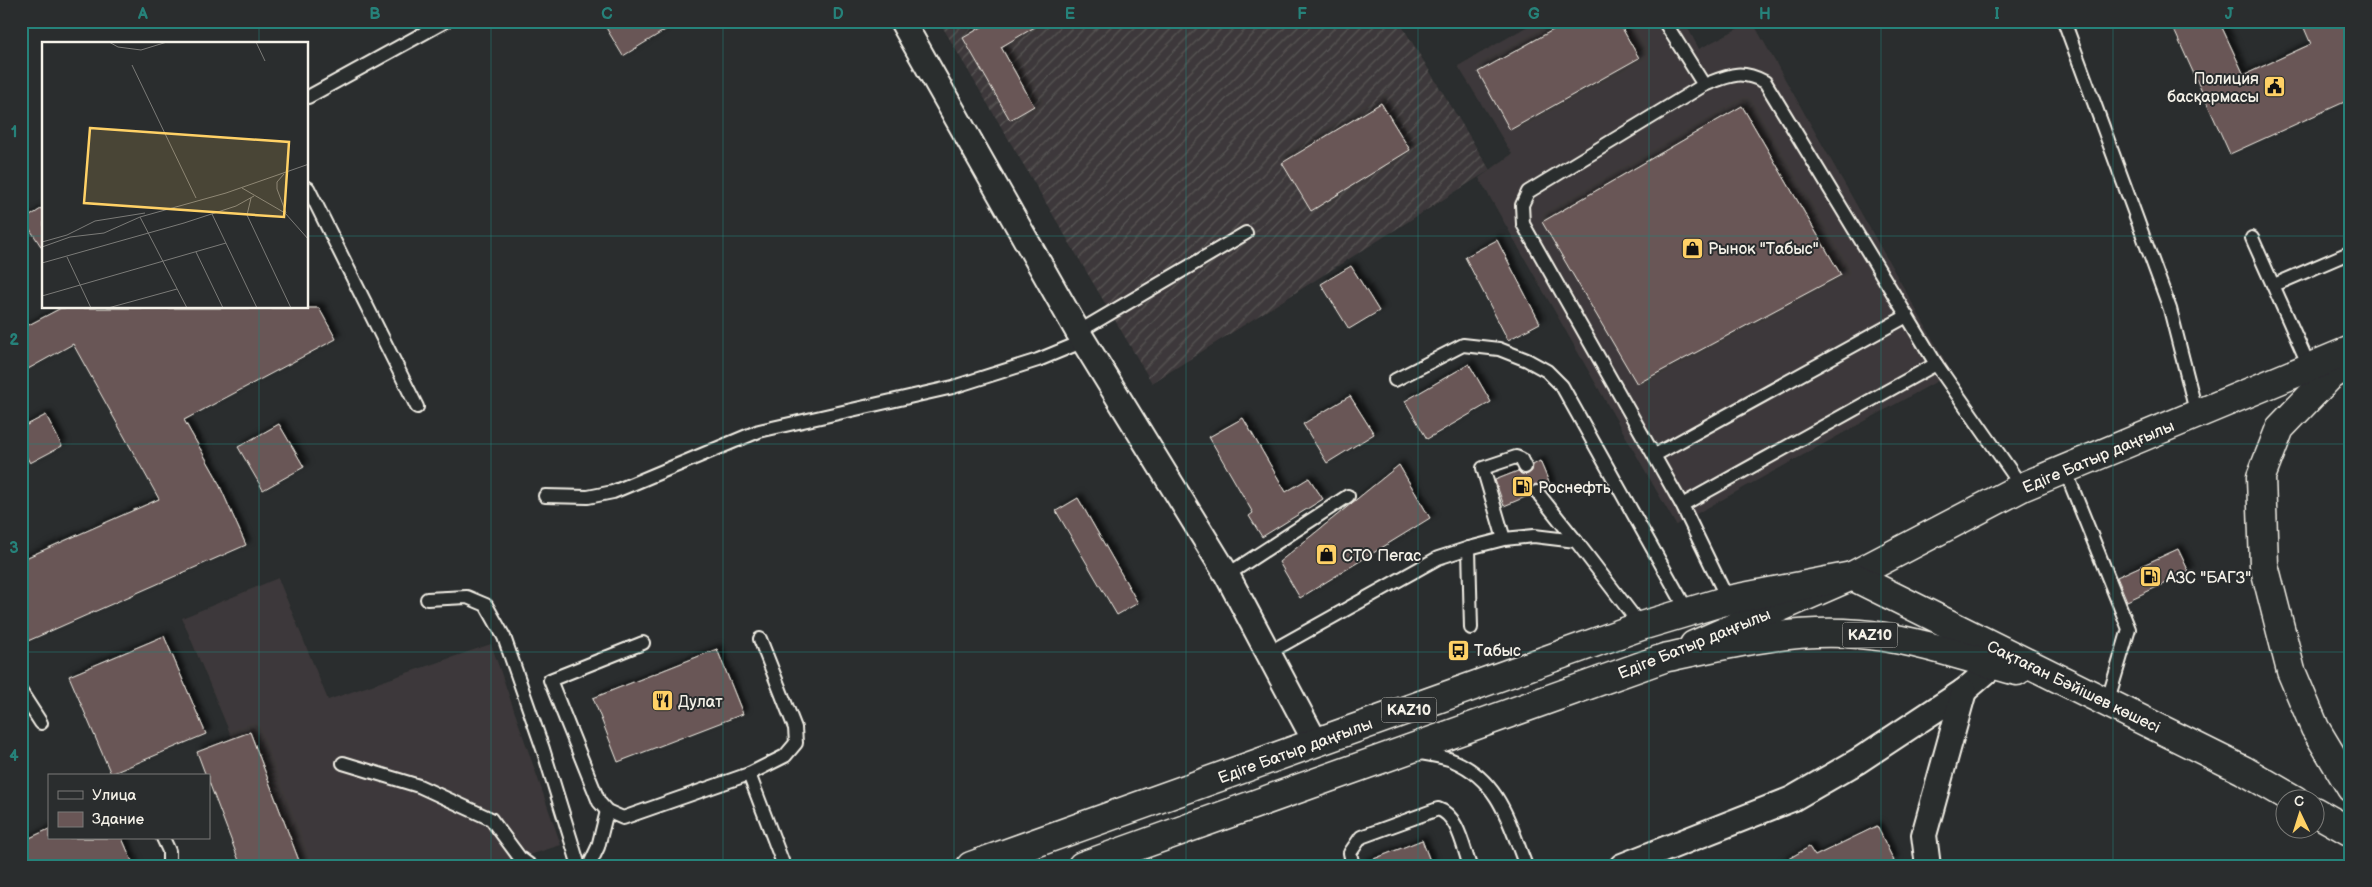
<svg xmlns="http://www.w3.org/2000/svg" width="2372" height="887" font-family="'Balsamiq Sans',sans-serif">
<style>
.built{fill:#3d393a}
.industrial{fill:url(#industrial-furrows)}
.building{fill:#695656;stroke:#f4f1e8;filter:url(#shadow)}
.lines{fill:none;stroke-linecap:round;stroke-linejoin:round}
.service-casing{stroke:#f4f1e8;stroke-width:16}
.minor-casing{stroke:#f4f1e8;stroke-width:28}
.secondary-casing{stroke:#f4f1e8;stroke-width:31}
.primary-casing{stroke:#f4f1e8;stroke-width:31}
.service{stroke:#2a2d2e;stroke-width:12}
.minor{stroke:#2a2d2e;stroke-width:24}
.secondary{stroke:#2a2d2e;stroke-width:28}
.primary{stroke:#2a2d2e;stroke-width:28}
.grid{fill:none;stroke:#26827a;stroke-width:1;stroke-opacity:0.55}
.labels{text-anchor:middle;stroke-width:4;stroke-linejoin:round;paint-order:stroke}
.shield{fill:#2a2d2e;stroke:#b7b6b0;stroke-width:1}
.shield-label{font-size:15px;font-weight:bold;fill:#f4f1e8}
.poi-label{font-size:16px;fill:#f4f1e8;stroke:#2a2d2e;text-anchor:start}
.street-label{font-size:16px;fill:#f4f1e8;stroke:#2a2d2e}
.inset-road{fill:none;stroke:#7b7b78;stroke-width:1}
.view{fill:#ffd166;fill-opacity:0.15;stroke:#ffd166;stroke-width:2.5}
.inset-edge{fill:none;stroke:#f4f1e8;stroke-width:2.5}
.neatline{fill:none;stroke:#26827a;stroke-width:2}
.grid-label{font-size:16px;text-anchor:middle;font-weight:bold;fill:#26827a}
</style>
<defs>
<pattern id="industrial-furrows" width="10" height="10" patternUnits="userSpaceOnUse" patternTransform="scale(1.25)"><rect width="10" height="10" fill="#3d393a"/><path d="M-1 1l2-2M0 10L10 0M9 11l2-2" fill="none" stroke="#5a5656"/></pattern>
<filter id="shadow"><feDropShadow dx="4.5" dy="-4.5" stdDeviation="2.5" flood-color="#0009"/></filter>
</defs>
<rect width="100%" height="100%" fill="#2a2d2e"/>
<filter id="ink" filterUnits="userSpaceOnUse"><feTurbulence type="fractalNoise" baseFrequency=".02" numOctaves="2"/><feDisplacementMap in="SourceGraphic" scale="10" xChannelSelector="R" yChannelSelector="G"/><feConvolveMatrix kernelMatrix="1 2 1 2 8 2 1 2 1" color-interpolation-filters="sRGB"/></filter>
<g filter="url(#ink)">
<g class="built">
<polygon points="1537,21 1684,21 1699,49 1752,21 1952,373 1676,525 1479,178 1512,154 1458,66"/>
<polygon points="278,578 328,700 491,644 561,845 494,866 241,866 209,782 209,776 207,776 197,752 232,738 182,618"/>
</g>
<polygon class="industrial" points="939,21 1399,21 1490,170 1152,383"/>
<g class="building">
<polygon points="602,21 680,21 623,56"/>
<polygon points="992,21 1045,21 1001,47 1034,106 1010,120 963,38"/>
<polygon points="1569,21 1618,21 1639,58 1510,130 1478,72"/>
<polygon points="2170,21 2219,21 2244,75 2311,44 2301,21 2351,21 2351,99 2230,154"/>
<polygon points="1381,103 1410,150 1311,211 1282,163"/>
<polygon points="1742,106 1841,275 1637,384 1542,222"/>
<polygon points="44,207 44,251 24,220"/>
<polygon points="1497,240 1540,323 1508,340 1465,257"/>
<polygon points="1351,266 1379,311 1349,329 1321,284"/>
<polygon points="61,308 319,308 336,339 184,420 215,475 246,545 21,644 21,560 159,499 73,344 28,369 21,357 21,329"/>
<polygon points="1469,364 1491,402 1427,439 1405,401"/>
<polygon points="1350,396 1374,434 1327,463 1303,424"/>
<polygon points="46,415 62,446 30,463 21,447 21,428"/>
<polygon points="1243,418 1286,492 1309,478 1323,499 1262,537 1249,516 1253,513 1209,437"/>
<polygon points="279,424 304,467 263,490 238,447"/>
<polygon points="1540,461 1551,487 1545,489 1540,485 1535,484 1530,489 1530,495 1504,506 1495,480 1518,471 1521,474 1528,474 1532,471 1533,465"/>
<polygon points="1399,465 1430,518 1300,598 1279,562"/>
<polygon points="1078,498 1138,603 1117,615 1056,511"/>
<polygon points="2178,549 2189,572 2127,601 2117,577"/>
<polygon points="164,636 206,734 111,774 69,676"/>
<polygon points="717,649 743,714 618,762 593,698"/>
<polygon points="250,732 301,866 241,866 209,782 209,776 206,776 197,752"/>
<polygon points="1877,826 1894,861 1885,866 1776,866 1809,847 1815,856"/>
<polygon points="49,829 49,838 122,838 134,866 21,866 21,842"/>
<polygon points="1422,840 1432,866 1361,866 1361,864"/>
</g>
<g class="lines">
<defs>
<g id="service">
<polyline points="1664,21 1704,85"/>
<polyline points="2064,21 2170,309 2197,415"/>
<polyline points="308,97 446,21"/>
<polyline points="308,188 417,407"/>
<polyline points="2252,238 2310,368"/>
<polyline points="2274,285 2351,252"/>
<polyline points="1078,332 1246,233"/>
<polyline points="1395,380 1463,345 1499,349 1527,360 1547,371 1562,386 1688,612"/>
<polyline points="1655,455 1907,316"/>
<polyline points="2065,470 2129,629 2107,703"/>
<polyline points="1537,492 1576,541"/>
<polyline points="545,496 588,497 613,492 759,431 953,387 1038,360 1084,341"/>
<path d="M1682 505 1523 224 1522 205 1528 192 1704 85C1730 75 1740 69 1765 82L1936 364"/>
<polyline points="1504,539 1483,468 1516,457 1521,459 1525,467"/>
<polyline points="1227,575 1348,496"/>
<polyline points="427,599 467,597 486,605 504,637 543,749 579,866"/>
<polyline points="1728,600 1682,505 1936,364 2022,487"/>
<polyline points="1471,628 1469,548 1504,539 1534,536 1576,541 1641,626"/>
<polyline points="643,643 550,680 599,802 607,811 623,818 749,774 785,756 796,743 795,728 760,639"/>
<polyline points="1268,653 1438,558 1469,548"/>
<polyline points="21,692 41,723"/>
<path d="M1416 752C1428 755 1443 756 1454 761 1500 781 1509 823 1526 866"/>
<polyline points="343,763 419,786 491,819 520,858 531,866"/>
<polyline points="749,774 784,866"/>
<polyline points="163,838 169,851 169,866"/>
<polyline points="589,866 598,847 607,811"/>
<path d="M1353 866 1350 853 1361 837 1438 809C1458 815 1463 847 1470 866"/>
</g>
<g id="minor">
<polyline points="902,21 1078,332 1227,575 1316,743"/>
<polyline points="1622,866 1792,799 1858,761 1964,691 1993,666"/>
<polyline points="1928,866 1924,835 1964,691"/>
</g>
<g id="secondary">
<polyline points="2351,363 2329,377 2280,428 2261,477 2264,565 2291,671 2315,728 2351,788"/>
<polyline points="1694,645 1852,576 2022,487 2351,350"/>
</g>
<g id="primary">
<polyline points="2314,811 2351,832"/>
<polyline points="971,866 1641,626 1728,600 1852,576 2243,770 2295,800"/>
<path d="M1082 866 1664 658C1729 644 1792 628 1859 634 1913 638 1965 658 2017 671"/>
</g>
</defs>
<use href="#service" class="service-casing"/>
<use href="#minor" class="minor-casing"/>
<use href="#secondary" class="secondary-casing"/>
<use href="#primary" class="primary-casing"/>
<use href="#service" class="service"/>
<use href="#minor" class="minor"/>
<use href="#secondary" class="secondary"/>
<use href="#primary" class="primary"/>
</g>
</g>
<path class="grid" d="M259 21V44M491 21V866M723 21V866M954 21V866M1186 21V866M1418 21V866M1649 21V866M1881 21V866M2113 21V866M21 236H44M308 236H2351M259 308V866M21 444H2351M21 652H2351"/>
<defs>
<symbol id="civic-square" viewBox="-11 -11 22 22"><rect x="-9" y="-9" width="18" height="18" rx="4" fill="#ffd166" stroke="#2a2d2e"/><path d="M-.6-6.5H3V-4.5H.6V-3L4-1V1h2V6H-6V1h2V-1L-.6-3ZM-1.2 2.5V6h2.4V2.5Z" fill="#111"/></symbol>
<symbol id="shop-square" viewBox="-11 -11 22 22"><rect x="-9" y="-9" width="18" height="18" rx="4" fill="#ffd166" stroke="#2a2d2e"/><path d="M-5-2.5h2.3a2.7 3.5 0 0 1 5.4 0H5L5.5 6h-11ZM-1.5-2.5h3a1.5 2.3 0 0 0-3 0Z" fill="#111"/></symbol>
<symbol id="fuel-square" viewBox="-11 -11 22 22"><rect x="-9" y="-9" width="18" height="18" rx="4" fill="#ffd166" stroke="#2a2d2e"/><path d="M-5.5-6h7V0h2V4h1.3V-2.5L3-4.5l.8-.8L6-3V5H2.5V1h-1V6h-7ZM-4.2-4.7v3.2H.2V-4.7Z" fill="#111"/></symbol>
<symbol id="bus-square" viewBox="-11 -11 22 22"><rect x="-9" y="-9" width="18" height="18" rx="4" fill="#ffd166" stroke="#2a2d2e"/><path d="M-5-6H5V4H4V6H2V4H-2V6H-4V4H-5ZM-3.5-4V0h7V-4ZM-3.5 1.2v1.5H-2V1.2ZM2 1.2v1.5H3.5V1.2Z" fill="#111"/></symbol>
<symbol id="restaurant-square" viewBox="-11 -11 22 22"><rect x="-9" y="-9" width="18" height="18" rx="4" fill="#ffd166" stroke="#2a2d2e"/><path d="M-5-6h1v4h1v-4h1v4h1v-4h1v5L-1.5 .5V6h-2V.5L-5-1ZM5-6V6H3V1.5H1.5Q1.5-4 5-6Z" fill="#111"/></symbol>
</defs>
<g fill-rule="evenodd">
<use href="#civic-square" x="2262" y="74" width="25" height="25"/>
<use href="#shop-square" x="1680" y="236" width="25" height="25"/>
<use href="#fuel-square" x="1510" y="474" width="25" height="25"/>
<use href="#shop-square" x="1314" y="542" width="25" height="25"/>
<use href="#fuel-square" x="2138" y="564" width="25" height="25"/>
<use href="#bus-square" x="1446" y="638" width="25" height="25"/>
<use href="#restaurant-square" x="650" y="688" width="25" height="25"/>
</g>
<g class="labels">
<g class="shield">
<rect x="1842.5" y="622.5" width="55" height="25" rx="4"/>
<rect x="1381.5" y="697.5" width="55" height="25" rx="4"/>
</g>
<g class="shield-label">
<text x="1870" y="640">KAZ10</text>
<text x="1409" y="715">KAZ10</text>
</g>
<g class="poi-label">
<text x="2259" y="84" text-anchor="end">Полиция<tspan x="2259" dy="18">басқармасы</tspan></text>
<text x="1708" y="254">Рынок "Табыс"</text>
<text x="1538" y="493">Роснефть</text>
<text x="1342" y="561">СТО Пегас</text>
<text x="2166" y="583">АЗС "БАГЗ"</text>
<text x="1474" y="656">Табыс</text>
<text x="678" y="707">Дулат</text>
</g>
<g class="street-label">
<text transform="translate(2098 456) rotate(-23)" y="6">Едіге Батыр даңғылы</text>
<text transform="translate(1694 643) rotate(-22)" y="6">Едіге Батыр даңғылы</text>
<text transform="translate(2074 686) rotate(26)" y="6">Сақтаған Бәйішев көшесі</text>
<text transform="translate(1295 750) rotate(-20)" y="6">Едіге Батыр даңғылы</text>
</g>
</g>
<g transform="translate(42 42)">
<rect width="266" height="266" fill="#2a2d2e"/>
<path class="inset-road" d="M67 0 76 5 99 8 125 0M214 0 223 19M90 23 154 156M242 132 235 140V147L244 171M200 146 243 171 267 198M209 156 205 173 249 266M170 172 215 266M98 175 145 266M0 200 25 193 53 179 103 171M0 205 28 195 62 191 98 175 184 151 267 122M154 210 181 266M25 215 49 266M0 221 142 181 194 164 212 154M0 254 184 201M66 266 135 247"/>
<path class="view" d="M48 86 247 100 242 175 42 161Z"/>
<rect width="266" height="266" class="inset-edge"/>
</g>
<rect width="2372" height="887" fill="none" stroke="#2a2d2e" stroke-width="55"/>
<rect x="48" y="774" width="162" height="65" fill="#2a2d2e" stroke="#7b7b78"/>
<rect x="58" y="791" width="25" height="8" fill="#2a2d2e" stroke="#7b7b78"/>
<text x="92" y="800" font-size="15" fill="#f4f1e8">Улица</text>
<rect x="58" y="812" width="25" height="15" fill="#695656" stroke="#7b7b78"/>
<text x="92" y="824" font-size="15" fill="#f4f1e8">Здание</text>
<g transform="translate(2300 814) rotate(356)"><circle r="24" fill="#2a2d2e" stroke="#7b7b78"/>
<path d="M0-4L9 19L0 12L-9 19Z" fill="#ffd166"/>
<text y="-8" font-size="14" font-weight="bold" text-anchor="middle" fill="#f4f1e8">С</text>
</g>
<rect x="28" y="28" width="2316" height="832" class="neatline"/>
<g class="grid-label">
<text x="143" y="19">A</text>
<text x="375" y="19">B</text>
<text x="607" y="19">C</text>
<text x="838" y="19">D</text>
<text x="1070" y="19">E</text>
<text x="1302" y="19">F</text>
<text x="1534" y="19">G</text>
<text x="1765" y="19">H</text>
<text x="1997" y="19">I</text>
<text x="2229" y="19">J</text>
<text x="14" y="137">1</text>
<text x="14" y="345">2</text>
<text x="14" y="553">3</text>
<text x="14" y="761">4</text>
</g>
</svg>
